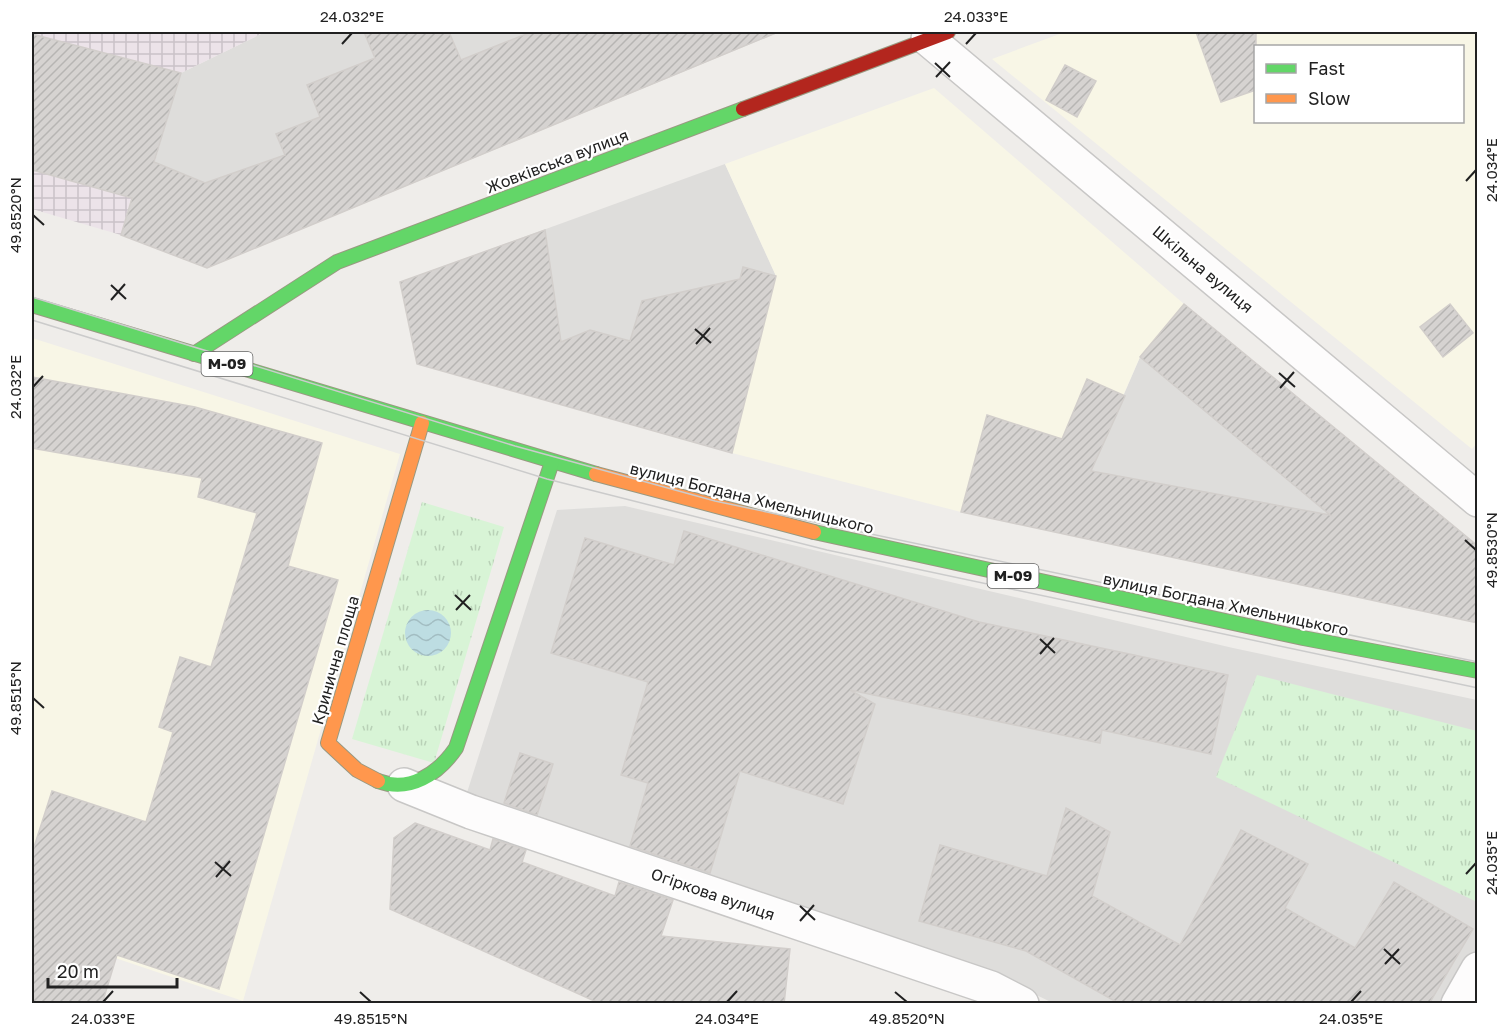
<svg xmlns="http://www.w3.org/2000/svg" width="1509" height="1035" font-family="'Golos Text',sans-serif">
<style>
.residential{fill:#dedddb}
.industrial{fill:url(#industrial-grid)}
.education{fill:#f8f6e6;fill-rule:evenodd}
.park{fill:url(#park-tufts)}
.water{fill:url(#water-waves)}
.building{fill:url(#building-hatch);stroke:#d2cecb;stroke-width:1.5}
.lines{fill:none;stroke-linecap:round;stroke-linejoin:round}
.street-casing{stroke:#c8c7c6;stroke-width:36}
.fast-casing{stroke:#999981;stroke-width:16}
.slow-casing{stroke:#999981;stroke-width:16}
.jam-casing{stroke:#999981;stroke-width:16}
.street{stroke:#fdfcfc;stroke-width:33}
.fast{stroke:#63d668;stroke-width:14}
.slow{stroke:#ff974d;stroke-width:14}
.jam{stroke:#b3261e;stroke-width:14}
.tram{stroke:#cbcbcb;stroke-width:1.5}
.ticks{fill:none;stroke:#212121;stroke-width:2}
.labels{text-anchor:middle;stroke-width:4.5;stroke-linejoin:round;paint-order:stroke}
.shield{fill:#fff;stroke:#646464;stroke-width:1.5}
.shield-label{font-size:15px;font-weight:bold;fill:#212121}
.street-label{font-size:16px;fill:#212121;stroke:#fff}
.neatline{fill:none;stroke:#212121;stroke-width:2}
.ticks-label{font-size:15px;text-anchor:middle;fill:#212121}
</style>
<defs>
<pattern id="industrial-grid" width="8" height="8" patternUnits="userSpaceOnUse" patternTransform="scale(1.5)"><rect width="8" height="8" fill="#ece3e9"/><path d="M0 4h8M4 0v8" fill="none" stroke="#cac2c8"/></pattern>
<pattern id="park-tufts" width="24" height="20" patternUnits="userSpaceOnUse" patternTransform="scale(1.5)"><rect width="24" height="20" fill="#d8f4d6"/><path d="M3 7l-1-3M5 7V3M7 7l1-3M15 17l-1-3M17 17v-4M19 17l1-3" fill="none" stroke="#b9d1b7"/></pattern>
<pattern id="water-waves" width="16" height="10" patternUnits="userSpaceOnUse" patternTransform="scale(1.5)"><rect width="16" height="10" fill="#bddde2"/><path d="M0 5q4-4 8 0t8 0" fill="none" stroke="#a2bdc2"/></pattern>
<pattern id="building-hatch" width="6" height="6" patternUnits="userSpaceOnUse" patternTransform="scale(1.5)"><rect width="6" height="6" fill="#d6d3d1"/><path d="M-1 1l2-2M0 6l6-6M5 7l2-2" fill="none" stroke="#b7b5b3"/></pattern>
</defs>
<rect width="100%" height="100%" fill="#efedea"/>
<g class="residential">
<polygon points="265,32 780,32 207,268 121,235 132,198 143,201 181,73"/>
<polygon points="725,164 776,276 732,453 417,364 400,282"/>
<polygon points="1184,304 1477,546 1091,471 1140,357"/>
<polygon points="625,506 1233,648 1477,700 1477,1003 1053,1003 997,976 464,802 557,510"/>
</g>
<polygon class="industrial" points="32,32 265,32 181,73 143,201 131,198 121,235 32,209"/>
<g class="education">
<path d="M1065 32H1477V443L1472 449 992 59ZM1256 46H1462V122H1256Z"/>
<polygon points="934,88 1184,304 1140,357 1063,533 961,512 732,453 776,276 725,164"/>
<polygon points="32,338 400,454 243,1001 32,930"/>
</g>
<g class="park">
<polygon points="422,502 504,527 434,763 352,739"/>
<polygon points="1257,675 1477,731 1477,902 1216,777"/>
</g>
<circle class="water" cx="428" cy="633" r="23"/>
<g class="building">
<polygon points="364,32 449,32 461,60 531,32 778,32 207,268 121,235 132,198 32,170 32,34 181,73 154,162 205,183 285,155 276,134 320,117 307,85 375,58"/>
<polygon points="1196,32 1256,32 1256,90 1221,102"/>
<polygon points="1065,65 1096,81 1077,117 1046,100"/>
<polygon points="545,230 561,342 590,330 630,341 642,301 740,279 743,267 776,276 732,453 417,364 400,282"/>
<polygon points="1184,304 1478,546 1478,623 961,512 987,415 1062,439 1087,379 1125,396 1091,471 1330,515 1140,357"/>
<polygon points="1450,304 1473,333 1443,357 1420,327"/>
<polygon points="32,377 195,407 322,443 288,566 338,580 219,989 117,955 102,1004 32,1004 32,853 52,791 146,822 173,732 159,727 180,657 211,667 257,513 198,497 202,478 32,448"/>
<polygon points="684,531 979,622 1228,675 1211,754 1102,730 1100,743 850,690 875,704 843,804 740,771 710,873 630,846 648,783 621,775 648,682 551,653 585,538 674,565"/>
<polygon points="520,753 553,764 537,815 504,803"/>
<polygon points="1066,808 1110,832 1092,896 1180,945 1241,830 1308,864 1285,908 1355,948 1394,882 1473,929 1429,1004 1120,1004 1026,951 919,921 940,845 1047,876"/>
<polygon points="415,823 490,850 493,839 526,850 522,862 615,896 619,882 673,900 661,936 790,949 784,1004 601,1004 390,909 394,838"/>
</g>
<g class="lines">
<defs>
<g id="street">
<polyline points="928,39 1478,500"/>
<polyline points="404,785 471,812 991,988 1022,1004"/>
<polyline points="1458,1004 1478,969"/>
</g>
<g id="fast">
<polyline points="32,305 596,474"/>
<polyline points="194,354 337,262 743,109"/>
<polyline points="814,532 1303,638 1478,671"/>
<path d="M378 781C410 793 438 774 456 748L552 462"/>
</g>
<g id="slow">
<polyline points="596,474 814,532"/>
<polyline points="378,781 357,770 328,743 422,423"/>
</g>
<polyline id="jam" points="743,109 948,32"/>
</defs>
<use href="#street" class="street-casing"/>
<use href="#fast" class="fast-casing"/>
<use href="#slow" class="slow-casing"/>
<use href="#jam" class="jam-casing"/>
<use href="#street" class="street"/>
<use href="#fast" class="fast"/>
<use href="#slow" class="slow"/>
<use href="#jam" class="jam"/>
<g class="tram">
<polyline points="32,297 515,446 715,501 1478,662"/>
<polyline points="32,320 547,479 827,550 1478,688"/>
</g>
</g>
<path class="ticks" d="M342 44 352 33M966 44 976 33M935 63 950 77M936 77 950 62M1466 181 1476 170M33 215 44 225M111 285 126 299M111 300 125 284M695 329 711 343M696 344 710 328M1279 373 1295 387M33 387 43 376M1280 388 1294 372M1465 540 1476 550M455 595 471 610M456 610 470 595M1040 639 1055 653M1040 654 1054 638M33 698 44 708M215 862 231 876M1466 874 1476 863M216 877 230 861M800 906 815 920M800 921 814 905M1384 949 1400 964M1385 964 1399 949M360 992 371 1002M895 992 907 1002M103 1002 113 991M727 1002 737 991M1351 1002 1361 991"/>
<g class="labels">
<g class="shield">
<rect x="201.5" y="352" width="51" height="24" rx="4.5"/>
<rect x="987.5" y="564" width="51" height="24" rx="4.5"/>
</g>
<g class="shield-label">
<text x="227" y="369">М-09</text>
<text x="1013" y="581">М-09</text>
</g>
<g class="street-label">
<text transform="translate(557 161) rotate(-21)" y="6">Жовківська вулиця</text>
<text transform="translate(1203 269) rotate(40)" y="6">Шкільна вулиця</text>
<text transform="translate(752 498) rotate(14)" y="6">вулиця Богдана Хмельницького</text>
<text transform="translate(1226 604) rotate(12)" y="6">вулиця Богдана Хмельницького</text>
<text transform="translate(335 660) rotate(-74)" y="6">Кринична площа</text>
<text transform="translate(713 894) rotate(19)" y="6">Огіркова вулиця</text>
</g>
</g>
<rect width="1509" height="1035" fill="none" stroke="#ffffff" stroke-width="66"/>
<rect x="1254" y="45" width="210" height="78" fill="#ffffff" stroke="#a6a6a6" stroke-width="1.5"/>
<rect x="1266" y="64" width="30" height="9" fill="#63d668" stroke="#a6a6a6" stroke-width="1.5"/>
<text x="1308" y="75" font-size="18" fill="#212121">Fast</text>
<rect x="1266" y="94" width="30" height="9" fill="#ff974d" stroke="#a6a6a6" stroke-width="1.5"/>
<text x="1308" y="105" font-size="18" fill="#212121">Slow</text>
<path d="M48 978v9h129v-9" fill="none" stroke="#212121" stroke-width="3"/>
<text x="57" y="978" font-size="18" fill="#212121" stroke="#ffffff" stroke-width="4.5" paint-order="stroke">20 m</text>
<rect x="33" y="33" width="1443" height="969" class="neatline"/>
<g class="ticks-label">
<text x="352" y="22">24.032°E</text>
<text x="976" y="22">24.033°E</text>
<text transform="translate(1492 170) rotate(-90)" y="5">24.034°E</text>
<text transform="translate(16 215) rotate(-90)" y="5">49.8520°N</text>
<text transform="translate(16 387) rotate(-90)" y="5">24.032°E</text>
<text transform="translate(1492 550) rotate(-90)" y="5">49.8530°N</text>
<text transform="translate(16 698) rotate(-90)" y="5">49.8515°N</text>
<text transform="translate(1492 863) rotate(-90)" y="5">24.035°E</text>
<text x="103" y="1024">24.033°E</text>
<text x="371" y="1024">49.8515°N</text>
<text x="727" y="1024">24.034°E</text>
<text x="907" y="1024">49.8520°N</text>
<text x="1351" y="1024">24.035°E</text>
</g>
</svg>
